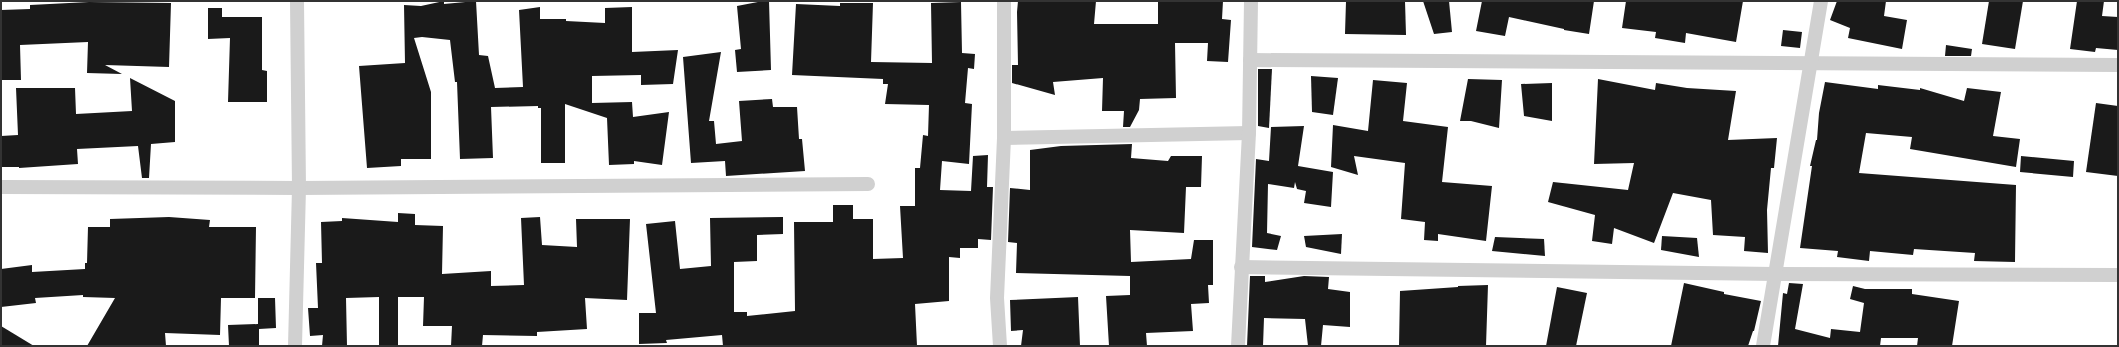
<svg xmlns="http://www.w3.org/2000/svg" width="2119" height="347" font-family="Helvetica,sans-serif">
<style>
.building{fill:#1a1a1a}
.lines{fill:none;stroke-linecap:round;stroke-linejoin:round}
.minor{stroke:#d0d0d0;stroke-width:14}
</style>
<rect width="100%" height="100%" fill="#fff"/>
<g class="building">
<polygon points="444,1 444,4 476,1 479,55 488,56 495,88 523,87 519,10 540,7 540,19 566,19 566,21 605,23 605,8 632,7 632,52 678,50 673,84 641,85 641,75 592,76 592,103 632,102 633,117 669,112 662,165 634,161 634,164 609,165 607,118 565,104 565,163 541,163 541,108 538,108 538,106 491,107 493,158 460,159 457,82 455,82 450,40 422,37 414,38 431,92 431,159 401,159 401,166 367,168 359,66 405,63 404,5 421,6"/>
<polygon points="763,1 769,1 771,70 737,72 735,50 741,49 737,6"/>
<polygon points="1018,1 1096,1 1094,24 1158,24 1158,1 1223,1 1222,19 1231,20 1228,62 1207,61 1208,43 1175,43 1176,98 1140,99 1139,110 1130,127 1123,127 1124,111 1102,111 1103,78 1053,82 1055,95 1012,83 1012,65 1018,65 1017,12"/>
<polygon points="1346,1 1405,1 1406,35 1345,34"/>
<polygon points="1423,1 1449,1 1452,32 1434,34"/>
<polygon points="1482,1 1594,1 1589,34 1564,30 1564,29 1509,17 1505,36 1476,31"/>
<polygon points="1626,1 1743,1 1736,42 1686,33 1685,43 1655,38 1656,32 1622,28"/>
<polygon points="1837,1 1886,1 1884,16 1907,20 1902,49 1848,38 1850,28 1830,20"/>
<polygon points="1989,1 2023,1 2015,49 1982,44"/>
<polygon points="2077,1 2104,1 2102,16 2118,17 2118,50 2096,48 2095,52 2070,49"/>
<polygon points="89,2 171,3 169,67 105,65 122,74 87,73 88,42 20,45 21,80 1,80 1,10 30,9 30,5"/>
<polygon points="961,2 962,53 975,54 974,69 968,68 965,103 972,104 969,164 942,161 940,190 971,191 973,156 988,155 987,187 993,187 991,240 978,239 978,248 960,248 960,258 949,257 949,301 915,304 917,346 723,346 722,335 666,340 667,343 639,344 639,313 656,313 646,224 675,221 680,269 711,266 710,218 783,217 783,234 757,235 757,261 734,262 734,312 747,312 747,316 795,311 794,222 833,222 833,205 853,205 853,219 873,219 873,259 903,258 900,206 915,206 915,168 920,168 923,135 928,136 929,105 885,104 888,84 883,84 883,79 792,75 796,4 840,6 840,3 873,3 871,62 932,63 931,3"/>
<polygon points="208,8 222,8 222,17 262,17 262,70 267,71 267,102 228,102 230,38 208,39"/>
<polygon points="1783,30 1802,32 1800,48 1781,46"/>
<polygon points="1946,45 1972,49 1971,56 1945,56"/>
<polygon points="721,52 709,121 714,121 716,144 742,141 739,101 772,99 773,107 797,107 799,139 802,139 805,171 726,176 725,161 691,163 683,57"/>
<polygon points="1258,69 1272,69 1269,128 1258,126"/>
<polygon points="1311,76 1338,78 1333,115 1312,112"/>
<polygon points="130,78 175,101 175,142 151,144 149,178 142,178 138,146 77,149 78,164 19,168 19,167 1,167 1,136 18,135 16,88 75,88 76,114 132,111"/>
<polygon points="1468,79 1502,80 1499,128 1471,121 1460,121"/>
<polygon points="1598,79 1655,90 1656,83 1687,88 1736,91 1728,140 1777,138 1774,168 1771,168 1767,210 1768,253 1744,251 1745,237 1713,235 1711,200 1673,193 1654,243 1614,228 1612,244 1592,241 1595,215 1548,202 1553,182 1628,190 1634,163 1594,164"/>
<polygon points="1373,80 1407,83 1403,121 1448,127 1442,182 1492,186 1486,241 1438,234 1438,241 1424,240 1425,222 1401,219 1405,163 1354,156 1358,175 1331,167 1333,125 1368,131"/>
<polygon points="1825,82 1878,89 1878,85 1920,90 1920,88 1964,101 1967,88 2001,92 1993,136 2020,139 2016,167 1910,149 1912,137 1866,133 1859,173 2016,185 2015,262 1974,261 1975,253 1914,249 1913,255 1870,251 1869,261 1837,257 1838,251 1800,248 1812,166 1810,166 1816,140 1817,140 1819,113"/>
<polygon points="1552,83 1552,121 1524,116 1521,84"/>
<polygon points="2096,103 2118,106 2118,176 2086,172"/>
<polygon points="1304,126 1298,166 1333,172 1331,207 1304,203 1306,191 1297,189 1295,182 1294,188 1268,184 1267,233 1281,236 1277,250 1252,247 1256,159 1269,161 1271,127"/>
<polygon points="1132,144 1131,158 1168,161 1171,156 1202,156 1201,187 1186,187 1184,233 1130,230 1131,262 1191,259 1194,240 1213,240 1213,285 1208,285 1209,303 1191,304 1193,331 1146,333 1147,346 1109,346 1106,296 1130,295 1130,276 1016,273 1017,243 1008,242 1010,188 1030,190 1030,150 1061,146"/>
<polygon points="2021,156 2074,161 2073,177 2020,172"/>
<polygon points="398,213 415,214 415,225 443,226 442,274 491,271 491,286 524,285 521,218 540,217 542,245 577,247 576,219 630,219 627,300 585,298 587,329 537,332 537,336 483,335 482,346 451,346 452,326 423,326 424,297 398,297 398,346 379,346 379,297 346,298 347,346 322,346 323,335 310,336 308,308 318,308 316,263 322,263 321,222 342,221 342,218 398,222"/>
<polygon points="169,217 210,220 209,227 256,227 255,298 221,298 220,335 165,333 166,346 87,346 115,298 83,297 83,295 35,298 36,303 1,307 1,269 32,265 32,272 85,269 85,263 87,263 88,227 110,227 110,219"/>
<polygon points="1342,234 1341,254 1306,247 1304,236"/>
<polygon points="1662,236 1697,238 1699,257 1661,250"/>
<polygon points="1495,237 1544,239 1545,256 1492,251"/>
<polygon points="1250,276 1265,276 1265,282 1304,276 1329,277 1328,289 1350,292 1350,327 1323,325 1321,346 1308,346 1305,319 1264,318 1263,346 1247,346"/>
<polygon points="1684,283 1724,292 1724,294 1761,301 1754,331 1753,331 1748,346 1671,346"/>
<polygon points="1789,283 1803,284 1795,329 1830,338 1831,329 1860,332 1864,303 1850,299 1853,286 1865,289 1912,289 1912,294 1959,301 1952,346 1917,346 1918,338 1881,338 1880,346 1778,346 1783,293 1787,294"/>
<polygon points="1488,285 1486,346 1399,346 1400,291 1458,287 1458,286"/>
<polygon points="1557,287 1587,293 1576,346 1546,346"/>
<polygon points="1078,297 1080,346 1021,346 1023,330 1011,331 1010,300"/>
<polygon points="258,298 275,298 276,328 259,329 259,346 229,346 228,325 258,324"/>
<polygon points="1,326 34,346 1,346"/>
</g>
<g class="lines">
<g class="minor">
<polyline points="1250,60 2118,65"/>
<polyline points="1004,138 1249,133"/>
<polyline points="1,187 299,188 868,184"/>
<polyline points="1241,267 1775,274 2118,275"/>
<polyline points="295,346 299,188 297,1"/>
<polyline points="1000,346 997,298 1004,138 1004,1"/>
<polyline points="1238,346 1249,133 1251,1"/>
<polyline points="1763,346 1821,1"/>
</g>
</g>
<rect width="2119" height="347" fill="none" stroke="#333333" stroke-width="4"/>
</svg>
